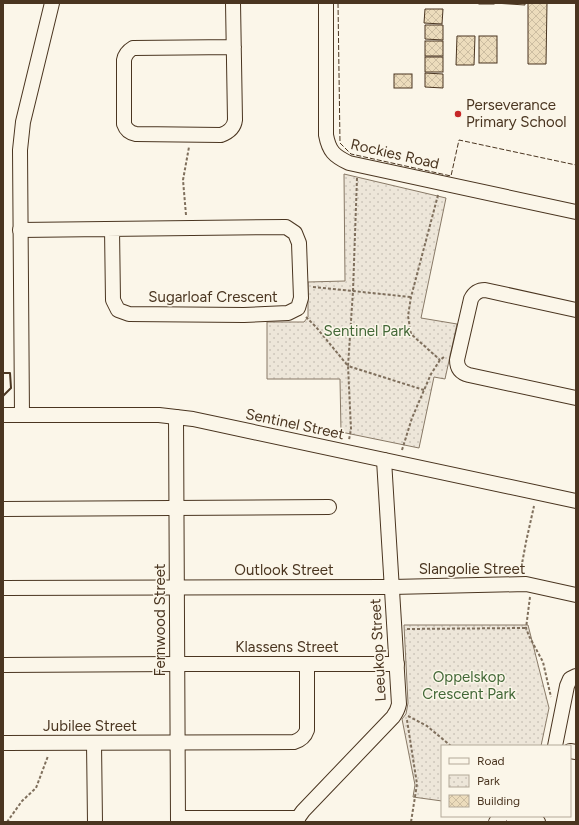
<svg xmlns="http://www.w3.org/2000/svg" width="579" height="825" font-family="Figtree,sans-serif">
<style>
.park{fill:url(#park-dots);stroke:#887966}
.building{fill:url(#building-cross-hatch);stroke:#4a3520}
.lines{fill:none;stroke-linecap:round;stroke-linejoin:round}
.minor-casing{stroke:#4a3520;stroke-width:16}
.path{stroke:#7f6f5c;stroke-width:2;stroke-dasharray:3 2;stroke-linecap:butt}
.minor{stroke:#fbf6e9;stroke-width:14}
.fence{stroke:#4a3520;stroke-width:1;stroke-dasharray:5 2;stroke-linecap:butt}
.wall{stroke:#4a3520;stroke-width:2}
.poi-dot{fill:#c62828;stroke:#fbf6e9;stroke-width:1.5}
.labels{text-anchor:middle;stroke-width:3;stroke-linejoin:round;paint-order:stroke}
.poi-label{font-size:15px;fill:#4a3520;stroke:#fbf6e9;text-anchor:start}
.street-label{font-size:15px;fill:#4a3520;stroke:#fbf6e9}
.park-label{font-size:15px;fill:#436837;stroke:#fbf6e9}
</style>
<defs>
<pattern id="park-dots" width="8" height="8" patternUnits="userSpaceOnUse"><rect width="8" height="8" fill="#ede6d9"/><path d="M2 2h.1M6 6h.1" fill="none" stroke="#cdc6ba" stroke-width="1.8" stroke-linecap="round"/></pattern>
<pattern id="building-cross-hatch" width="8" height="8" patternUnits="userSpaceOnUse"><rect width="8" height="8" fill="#ecdcbc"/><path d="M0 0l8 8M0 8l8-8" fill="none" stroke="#ccbda1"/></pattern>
</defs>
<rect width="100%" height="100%" fill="#fbf6e9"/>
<g class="park">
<polygon points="344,174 446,198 421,318 457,324 445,379 434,377 419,448 341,432 340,379 267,379 267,322 304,322 308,317 308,282 345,281"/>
<polygon points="404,625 528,625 549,708 541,746 442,746 442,801 413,797 415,785 402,719 406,714 408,703"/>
</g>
<g class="building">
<rect x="479" y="3" width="15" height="1"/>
<polygon points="494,3 525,3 525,5"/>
<polygon points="528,3 547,3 546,64 528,64"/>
<polygon points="425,9 443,9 442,24 424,23"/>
<polygon points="425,25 443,25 443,40 425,39"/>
<polygon points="457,36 475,36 474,65 456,65"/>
<rect x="479" y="36" width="18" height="27"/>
<rect x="425" y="41" width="18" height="15"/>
<rect x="425" y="57" width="18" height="15"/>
<polygon points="425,73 443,74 443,88 425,87"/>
<rect x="394" y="74" width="18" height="14"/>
</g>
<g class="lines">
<defs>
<g id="minor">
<path d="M233 3 235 120C234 128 229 132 221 135L136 134C130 133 126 130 124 124V60C125 54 128 51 133 48L234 47"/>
<path d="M326 3V135C329 151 334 156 349 163L576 212"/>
<polyline points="20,230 286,227 295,233 299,243 301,298 298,308 288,313 244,315 129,314 118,310 113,300 112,229"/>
<path d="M576 310 485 290C478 290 474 293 471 299L457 360C457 368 461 373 469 375L576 398"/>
<polyline points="3,415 159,415 193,419 576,501"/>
<polyline points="22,415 20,150 23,122 52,3"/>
<polyline points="176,417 178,822"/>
<polyline points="3,509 329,507"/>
<polyline points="3,588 392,587 526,584 576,595"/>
<polyline points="3,665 177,664 397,664"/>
<path d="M3 743 294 742C301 740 305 736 307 730V664"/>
<polyline points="94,743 95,822"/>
<polyline points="555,746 567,686 570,679 576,676"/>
<polyline points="570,751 576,752"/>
<polyline points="512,816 538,822"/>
<polyline points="178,818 298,818"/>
<path d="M297 822 298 818 303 811 393 717C396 713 398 709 399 704L384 460"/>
<polyline points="496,822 501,816"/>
</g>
</defs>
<use href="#minor" class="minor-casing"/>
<g class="path">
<polyline points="357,178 353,291 348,366 424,390"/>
<polyline points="438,195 411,297 408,316 411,334 440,360"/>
<polyline points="186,215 183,180 189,147"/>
<polyline points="313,287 411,297"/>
<polyline points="306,317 316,327 348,366 351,429 349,440"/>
<polyline points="402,450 412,418 431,374 440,360 444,357"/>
<polyline points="522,572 521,569 526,542 534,506"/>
<polyline points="530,597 526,628 529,636 543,662 551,697"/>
<polyline points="407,629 526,628"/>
<polyline points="408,716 427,726 451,746"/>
<polyline points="407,720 417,784 411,822"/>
<polyline points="7,822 22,801 36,788 48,756"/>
</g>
<use href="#minor" class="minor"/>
<polyline class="fence" points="338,3 340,143 351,154 451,176 459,140 576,165"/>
<polyline class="wall" points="3,373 10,373 11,388 3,396"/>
</g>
<circle class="poi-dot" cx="458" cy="114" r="4"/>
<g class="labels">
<g class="poi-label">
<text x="466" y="110">Perseverance<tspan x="466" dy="17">Primary School</tspan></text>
</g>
<g class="street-label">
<text transform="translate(395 154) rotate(13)" y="5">Rockies Road</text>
<text x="213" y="302">Sugarloaf Crescent</text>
<text transform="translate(295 424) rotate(12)" y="5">Sentinel Street</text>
<text x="472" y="574">Slangolie Street</text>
<text x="284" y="575">Outlook Street</text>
<text transform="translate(160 620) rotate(-90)" y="5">Fernwood Street</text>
<text x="287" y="652">Klassens Street</text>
<text transform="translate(378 650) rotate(-93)" y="5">Leeukop Street</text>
<text x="90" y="731">Jubilee Street</text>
</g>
<g class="park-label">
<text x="367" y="336">Sentinel Park</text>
<text x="469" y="682">Oppelskop<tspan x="469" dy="17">Crescent Park</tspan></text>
</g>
</g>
<rect width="579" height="825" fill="none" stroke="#4a3520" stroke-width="8"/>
<rect x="441" y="745" width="130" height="72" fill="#fbf6e9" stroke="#b4a999"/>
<rect x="449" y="758" width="20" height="6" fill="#fbf6e9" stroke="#b4a999"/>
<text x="477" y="765" font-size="12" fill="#4a3520">Road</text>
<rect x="449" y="775" width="20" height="12" fill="url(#park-dots)" stroke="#b4a999"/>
<text x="477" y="785" font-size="12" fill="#4a3520">Park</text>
<rect x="449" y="795" width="20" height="12" fill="url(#building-cross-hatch)" stroke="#b4a999"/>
<text x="477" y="805" font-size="12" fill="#4a3520">Building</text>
</svg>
